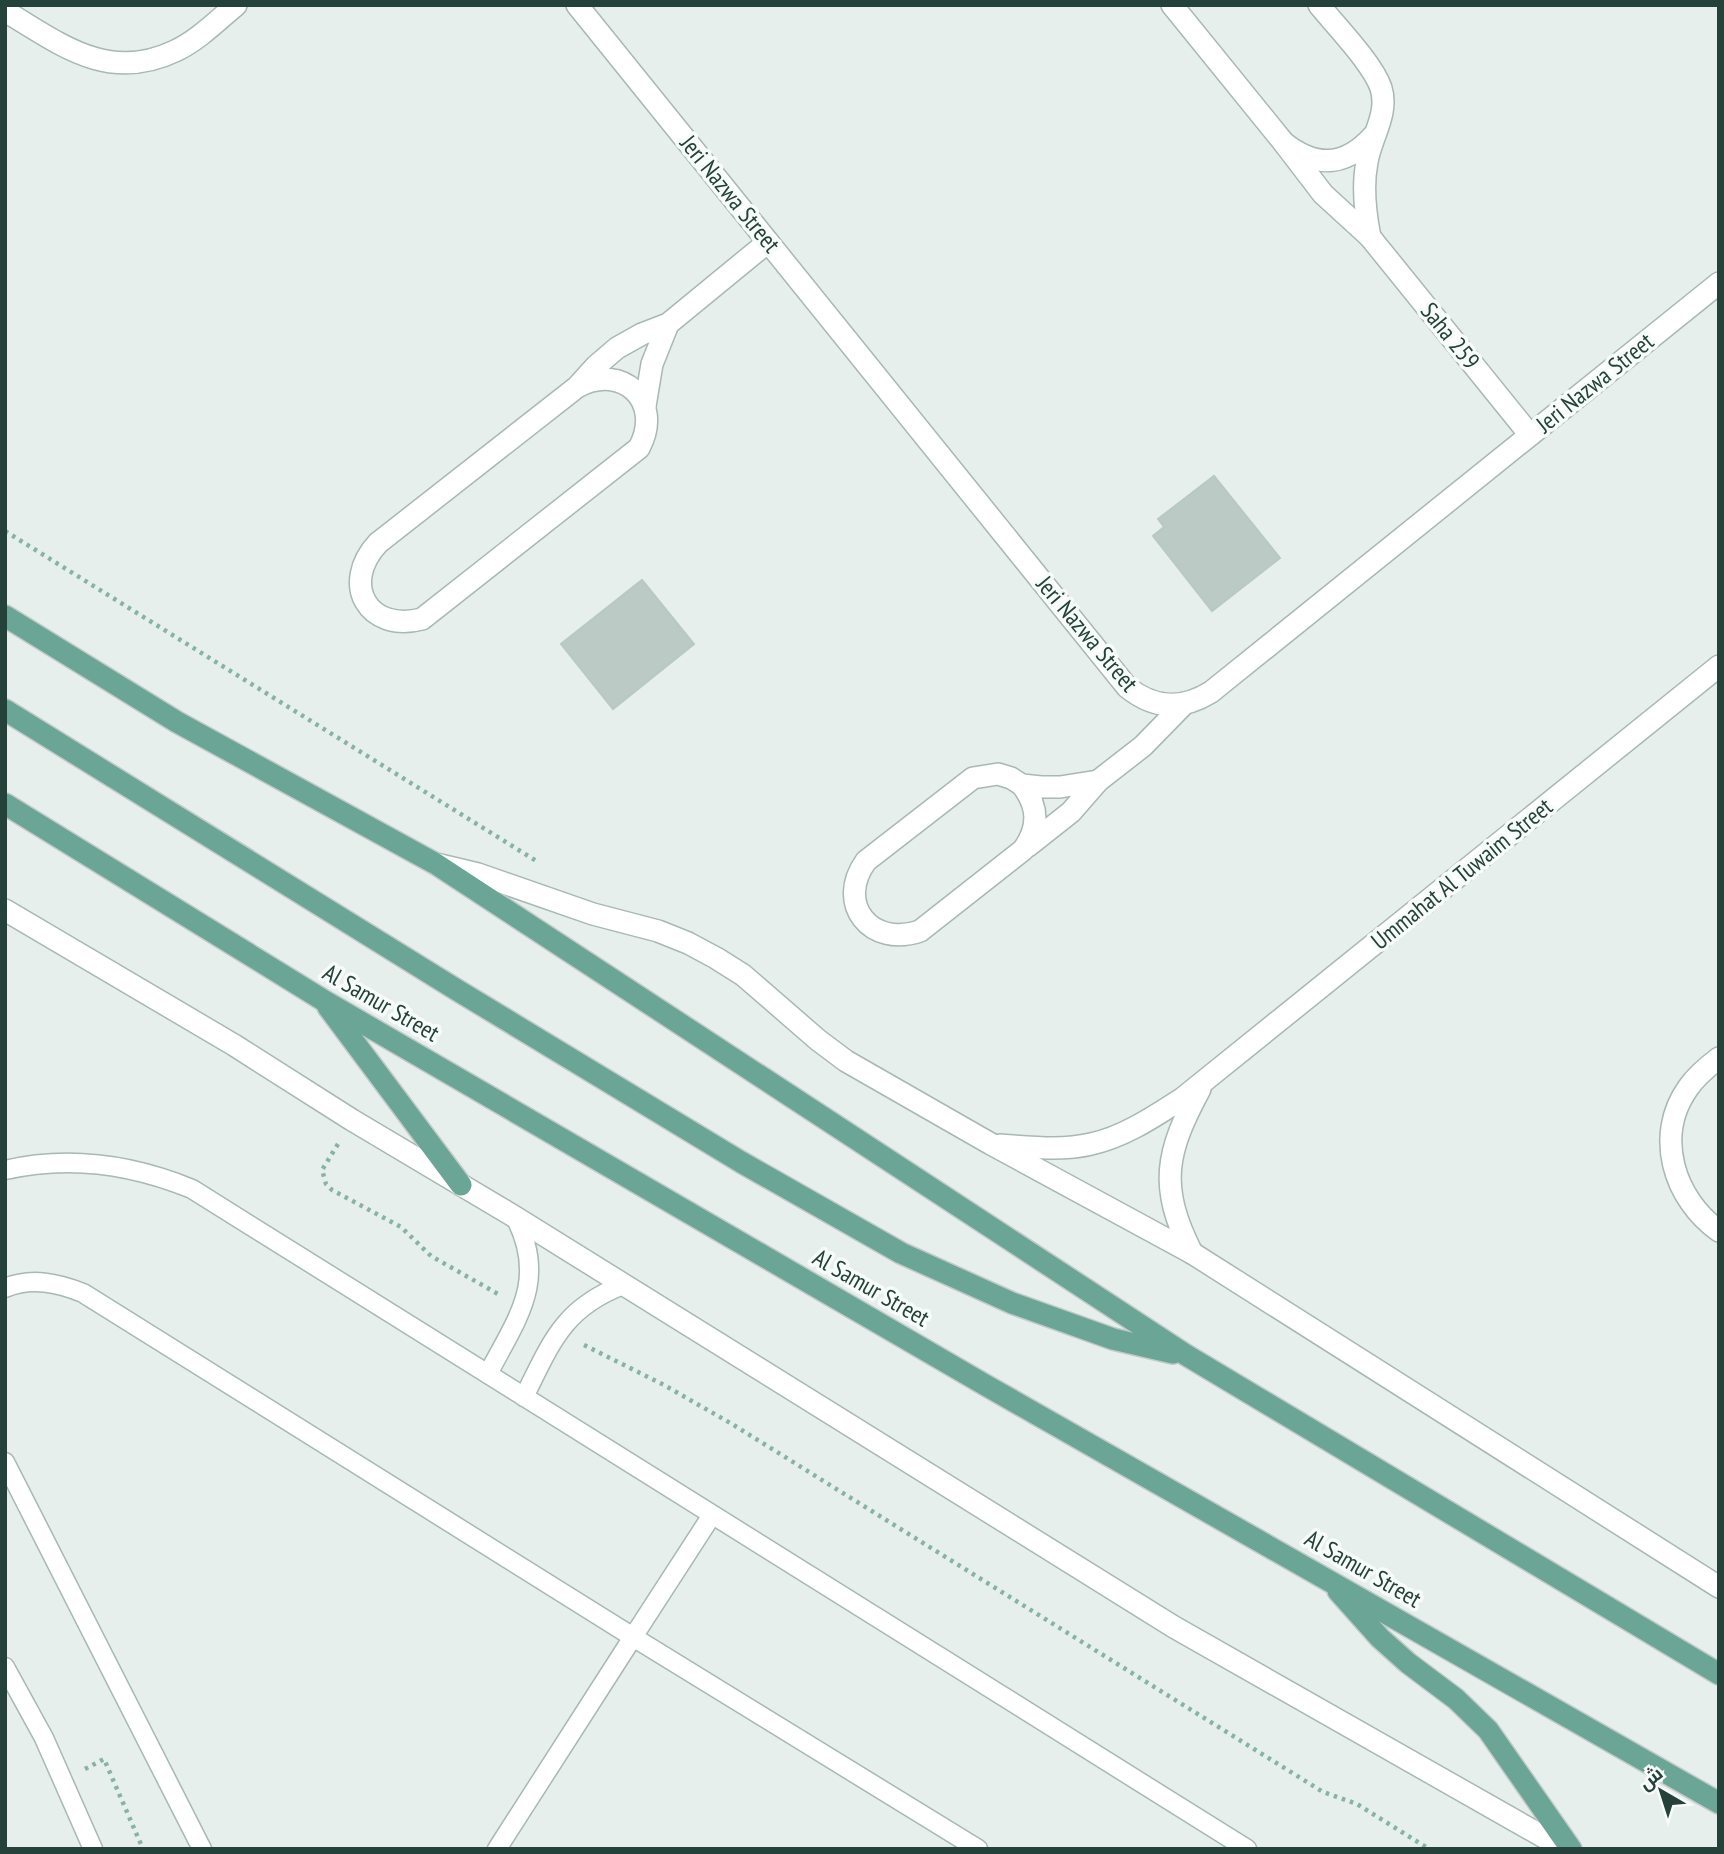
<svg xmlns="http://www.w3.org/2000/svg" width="1724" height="1854" font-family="'PT Sans Narrow',Cairo,sans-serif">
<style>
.building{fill:#bbcac4;stroke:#b8c9c2;stroke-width:2}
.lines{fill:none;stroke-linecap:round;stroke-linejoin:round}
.service-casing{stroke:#a8b8b2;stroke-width:21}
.minor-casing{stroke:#a8b8b2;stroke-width:24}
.primary-casing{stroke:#c2cac8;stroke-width:24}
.path{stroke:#86b3a5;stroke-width:4.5;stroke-dasharray:3.5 5;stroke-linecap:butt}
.service{stroke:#fff;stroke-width:18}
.minor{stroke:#fff;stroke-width:21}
.primary{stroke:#6aa596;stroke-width:21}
.labels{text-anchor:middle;stroke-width:7;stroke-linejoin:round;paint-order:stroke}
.street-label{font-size:24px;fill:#24423a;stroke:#f7fbf9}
</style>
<rect width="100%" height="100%" fill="#e6efeb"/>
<g class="building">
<polygon points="1214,476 1280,558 1212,611 1153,536 1164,527 1158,519"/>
<polygon points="642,580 694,644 613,709 561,644"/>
</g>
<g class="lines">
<defs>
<g id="service">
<path d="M5 1170C70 1155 131 1164 192 1189L1247 1849"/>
<path d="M5 1288C32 1277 58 1283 83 1293L633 1637 712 1515"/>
<path d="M488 1374C517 1318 548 1281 515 1217"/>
<path d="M524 1397C551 1343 563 1308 623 1285"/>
<polyline points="5,1462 202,1849"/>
<polyline points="5,1667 44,1738 93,1849"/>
<polyline points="497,1849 633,1637 978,1849"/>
</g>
<g id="minor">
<path d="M577 5 1127 687C1154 709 1182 710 1211 692L1719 283"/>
<path d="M1172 5 1284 143C1316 168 1345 167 1373 136"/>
<path d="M1319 5C1336 26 1373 64 1381 88 1389 114 1371 137 1367 162 1362 187 1365 212 1370 237"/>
<path d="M5 11C60 44 108 83 175 51 197 41 217 21 236 5"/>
<polyline points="1284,143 1323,194 1370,237 1530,435"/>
<path d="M577 387C623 362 664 402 639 448L422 619C368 633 340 584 378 543L577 387 596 366 617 348 642 334 668 324 768 242"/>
<polyline points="645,406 652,364 668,324"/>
<path d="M1022 785C1039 807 1039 828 1023 850L920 931C871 948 835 904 866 861L973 778 998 774 1011 778 1022 785 1041 787H1060L1098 781"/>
<polyline points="1028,846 1071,812 1098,781 1143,746 1184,704"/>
<polyline points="436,864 478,874 593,914 658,931 688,943 716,958 743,975 818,1040 846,1061 991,1144 1192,1253 1719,1587"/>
<polyline points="5,910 234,1045 352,1120 515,1217 1174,1627 1565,1849"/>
<path d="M1719 1058C1707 1067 1696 1076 1688 1088 1654 1136 1674 1199 1719 1231"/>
<path d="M1000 1145C1030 1147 1062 1151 1091 1144 1124 1137 1155 1116 1183 1098L1719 666"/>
<path d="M1192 1253C1158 1186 1166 1152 1200 1089"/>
</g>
<g id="primary">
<polyline points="5,616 177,722 436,864 1186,1355 1719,1674"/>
<polyline points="5,710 457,990 741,1162 901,1253 1012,1303 1113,1339 1173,1353"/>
<polyline points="5,804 323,1000 987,1386 1719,1803"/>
<polyline points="328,1007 461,1185"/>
<polyline points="1338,1591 1380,1638 1408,1663 1456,1699 1488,1730 1571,1849"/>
</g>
</defs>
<use href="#service" class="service-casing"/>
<use href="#minor" class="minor-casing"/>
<use href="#primary" class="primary-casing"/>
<g class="path">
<polyline points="5,531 538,862"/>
<polyline points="338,1144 322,1170 326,1184 332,1190 401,1227 431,1256 498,1294"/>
<polyline points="584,1345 664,1385 732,1424 1323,1792 1357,1804 1429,1849"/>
<polyline points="85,1769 104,1759 143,1849"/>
</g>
<use href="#service" class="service"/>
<use href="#minor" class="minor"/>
<use href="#primary" class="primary"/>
</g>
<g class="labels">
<g class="street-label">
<text transform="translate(730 194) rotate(51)" y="8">Jeri Nazwa Street</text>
<text transform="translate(1450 336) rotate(51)" y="8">Saha 259</text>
<text transform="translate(1595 383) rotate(-39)" y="8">Jeri Nazwa Street</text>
<text transform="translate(1087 634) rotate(50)" y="8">Jeri Nazwa Street</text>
<text transform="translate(1462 874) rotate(-39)" y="8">Ummahat Al Tuwaim Street</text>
<text transform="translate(381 1003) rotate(30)" y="8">Al Samur Street</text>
<text transform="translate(871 1288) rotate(30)" y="8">Al Samur Street</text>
<text transform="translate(1363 1569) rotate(30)" y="8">Al Samur Street</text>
</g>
</g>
<rect width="1724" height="1854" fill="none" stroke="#24423a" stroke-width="14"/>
<g transform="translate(1661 1791) rotate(321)" stroke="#f7fbf9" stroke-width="5" paint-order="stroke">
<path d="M0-5L12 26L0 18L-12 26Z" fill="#24423a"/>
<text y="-10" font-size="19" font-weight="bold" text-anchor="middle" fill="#24423a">ش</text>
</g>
</svg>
